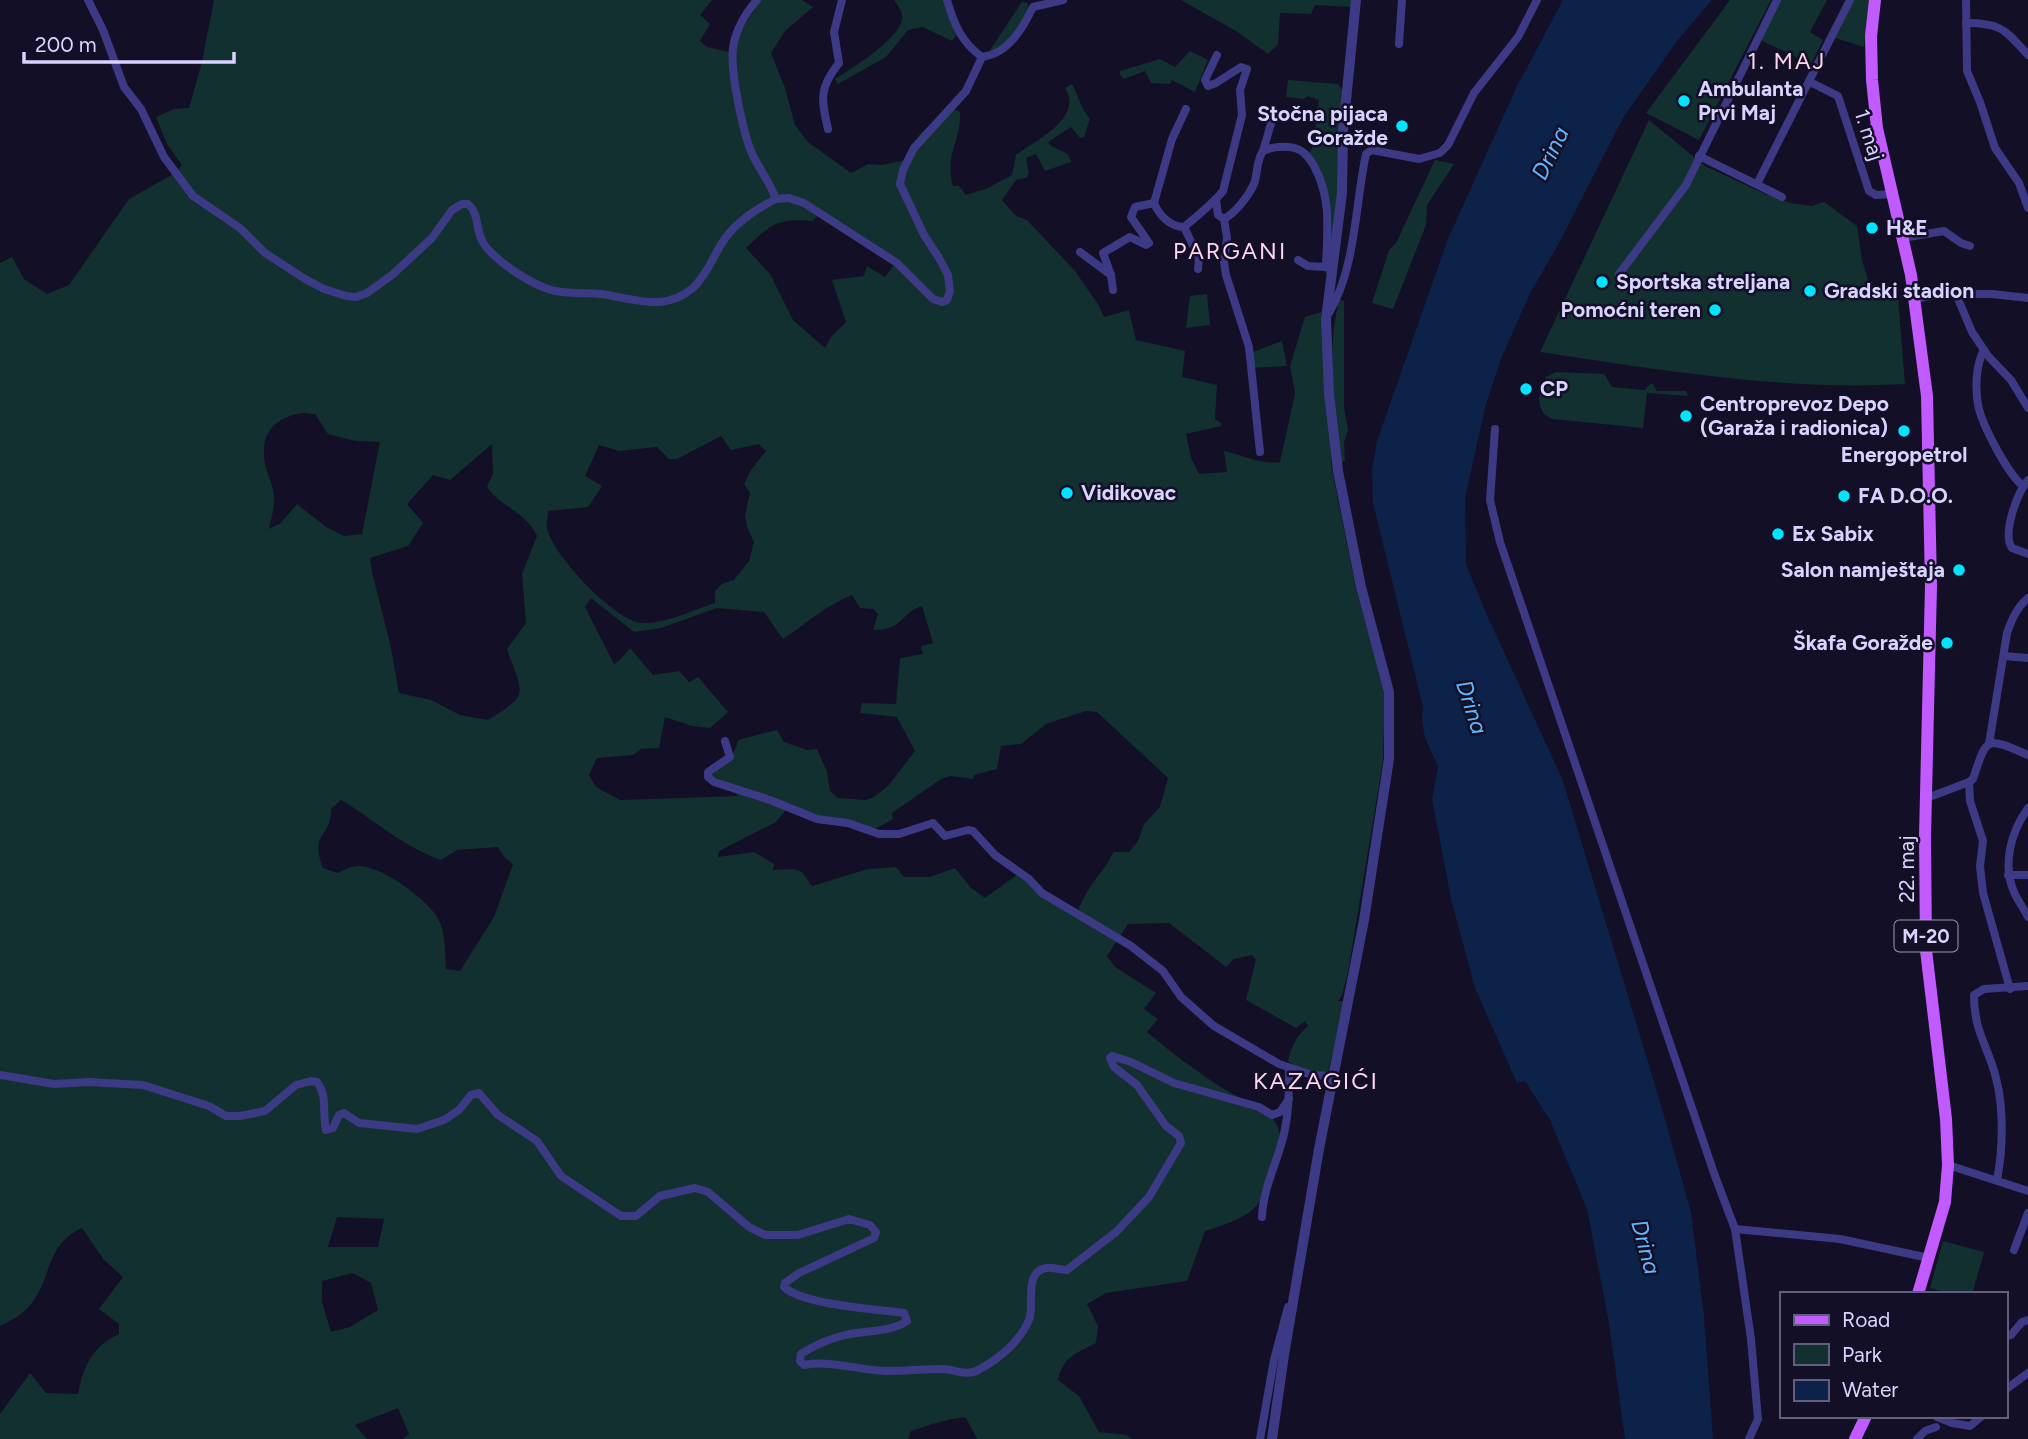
<svg xmlns="http://www.w3.org/2000/svg" width="2028" height="1439" font-family="Figtree,sans-serif">
<style>
.green{fill:#12302f;fill-rule:evenodd}
.water{fill:#0c2248}
.lines{fill:none;stroke-linecap:round;stroke-linejoin:round}
.minor{stroke:#3d3a85;stroke-width:8}
.tertiary{stroke:#3d3a85;stroke-width:10}
.primary{stroke:#c25bff;stroke-width:12}
.poi-dot{fill:#00e5ff;stroke:#130f26;stroke-width:2.5}
.labels{text-anchor:middle;stroke-width:5;stroke-linejoin:round;paint-order:stroke}
.shield{fill:#130f26;stroke:#9e99be;stroke-width:2}
.shield-label{font-size:19px;font-weight:bold;fill:#d9d4ff}
.poi-label{font-size:21px;font-weight:bold;fill:#d9d4ff;stroke:#130f26;text-anchor:start}
.street-label{font-size:21px;fill:#d9d4ff;stroke:#130f26}
.neighbourhood-label{font-size:23px;letter-spacing:2px;fill:#ffd6f0;stroke:#130f26}
.water-label{font-size:23px;font-style:italic;fill:#62b6ff;stroke:#130f26}
.quarter-label{font-size:24px;letter-spacing:2px;fill:#ffd6f0;stroke:#130f26}
</style>
<rect width="100%" height="100%" fill="#130f26"/>
<g class="green">
<path d="M214 0H712L700 15 710 24 700 41 707 47 729 52 760 0H802L813 7 785 31 771 53 785 88 795 125 808 142 851 173 868 164 882 165 905 160 920 134 949 107 960 112C962 140 944 153 953 186H959L966 195 988 188 1012 175 1016 155C1036 140 1084 118 1065 88L1072 84C1079 96 1080 108 1090 119L1084 137 1080 138 1071 127 1048 142 1051 146 1068 154 1071 162 1045 171 1036 154 1026 158 1029 174 1026 178 1016 180 1002 200 1016 216 1027 220 1075 271 1098 304 1104 317 1129 310 1136 340 1185 351 1182 377 1217 385 1215 419 1221 423V426L1186 434 1191 458 1199 474 1227 472 1224 451C1243 455 1261 465 1280 462L1295 393 1290 366 1305 317 1321 312 1332 470 1356 589 1385 694 1383 761 1348 972 1342 995 1338 1001H1344L1329 1070 1325 1073C1313 1072 1297 1069 1288 1061 1291 1047 1297 1035 1308 1026L1305 1021 1296 1028 1246 1000 1256 960 1252 955 1234 959 1226 967 1169 923 1128 924 1107 956 1115 967 1156 993 1144 1009 1158 1019 1147 1032C1161 1043 1174 1055 1189 1065 1202 1074 1215 1084 1229 1092 1245 1101 1268 1107 1277 1125 1284 1139 1276 1157 1272 1172 1261 1214 1244 1218 1205 1231L1187 1281 1106 1293 1087 1304 1098 1326 1096 1343C1076 1353 1063 1357 1058 1380L1079 1396 1099 1432 1127 1435 1132 1439H977L966 1418C954 1416 925 1427 911 1431L908 1439H403L409 1434 398 1408 355 1425 367 1439H0V1414L30 1373 46 1393 78 1394C83 1366 93 1346 119 1334V1324L99 1309 123 1277 104 1260 82 1228C45 1245 53 1276 31 1304 22 1315 12 1320 0 1326V263L12 257 24 279 47 294 69 285 129 199 175 173 182 165 167 144 156 117 174 109 189 108 202 62ZM818 215 897 261 885 277 867 266 864 276 832 280 846 322 831 337 825 348 793 320 770 274 746 248C772 224 776 218 813 221ZM302 413 315 414 328 434 355 441 380 442 362 534 344 536 326 527 297 504 281 523 269 529C271 519 275 506 274 496 273 485 267 474 265 463 260 433 274 418 302 413ZM721 436 731 450 759 444 766 451 751 470 744 484 750 493 745 515 747 527 754 542 749 561 734 580 722 584 715 591V603C693 610 666 624 642 623 616 622 550 553 547 527 546 522 548 516 548 511L588 507 602 486 585 476 599 445 619 451 657 447 669 459H677ZM492 444 493 474 487 486C495 504 526 511 537 536L522 574 526 623 507 649C522 694 532 693 488 720L460 715 431 700 399 693 390 643 372 572 370 558 408 546 423 523 407 504 433 475 450 480ZM852 595 860 608 874 609 878 614 873 630C904 630 899 614 922 606L933 643 921 646 923 654 900 658 896 704 862 703 860 713 897 717 915 751 888 786 874 797 866 800 838 798 830 791 827 772 817 749 807 750 784 742 777 730 738 740C734 758 726 764 710 773L715 786 736 793 737 796 620 800 596 787 589 775 597 758 633 755 641 749 659 748 665 717 692 726 710 728 728 712 698 677 689 682 679 671 653 675 630 648 621 659 614 664 585 607 591 598 634 632 661 628 717 608 764 612 783 639C806 624 826 605 852 595ZM1086 711 1097 712 1168 778 1160 807 1144 824 1138 841 1129 852H1114C1110 857 1109 862 1105 867 1093 881 1085 894 1077 912L1044 891 1022 871 985 898 970 887 955 868 930 877H904L896 867 868 869 812 886 802 872 794 869 773 870 774 864 754 852 718 857 719 851 776 822 786 810 818 823 848 827 866 834 893 819 892 813 941 779 951 776 973 779 974 775 997 769 1001 746 1021 744 1046 724ZM341 800C375 820 403 847 441 860L457 850 498 847 505 858 513 864 494 917 460 971 446 969C445 951 446 930 436 915 422 896 382 866 358 866 351 866 343 871 337 873L323 868C309 831 332 838 331 809ZM337 1217 384 1219 378 1247H328ZM353 1273 371 1283 378 1310 350 1327 331 1332 322 1302V1281Z"/>
<path d="M894 0H945L956 36 952 41 923 27 908 30 886 57 838 84 835 79C852 68 897 41 902 20 904 13 898 6 894 0Z"/>
<polygon points="1181,0 1353,0 1352,7 1315,5 1311,14 1280,13 1278,44 1268,54 1236,31"/>
<polygon points="1730,0 1771,0 1699,140 1646,113"/>
<polygon points="1779,0 1827,0 1810,32 1823,40 1811,64 1760,40"/>
<polygon points="1853,0 1870,0 1864,47 1835,38"/>
<path d="M1022 2 1028 3C1027 24 1009 40 993 51L990 50Z"/>
<polygon points="1190,51 1208,60 1195,92 1172,80 1170,84 1151,83 1145,71 1124,79 1120,75 1120,71 1160,59 1175,67"/>
<path d="M1288 80 1338 84 1342 90 1337 204 1327 274 1323 270C1326 224 1327 200 1306 157L1313 147 1319 100 1308 96 1304 99 1286 97Z"/>
<path d="M1649 120 1705 166 1765 194 1791 203 1812 206 1824 202 1857 226 1862 260 1870 287 1897 285 1905 384C1783 391 1661 370 1540 352Z"/>
<polygon points="1435,160 1454,164 1427,205 1426,225 1393,309 1372,303 1389,250 1396,243"/>
<polygon points="1207,294 1210,325 1186,328 1190,296"/>
<path d="M1340 300 1344 301V407L1348 430 1344 442 1345 461 1341 462C1337 419 1325 340 1340 300Z"/>
<polygon points="1282,341 1287,366 1250,368 1248,354"/>
<path d="M1556 372 1604 374 1612 387 1645 390 1650 384H1653L1657 391H1686L1688 396 1647 393 1643 428 1552 419C1534 410 1538 393 1546 377Z"/>
<polygon points="1943,1241 1984,1252 1972,1294 1952,1294 1930,1288"/>
</g>
<polygon class="water" points="1563,0 1712,0 1677,41 1623,118 1558,245 1530,293 1501,359 1486,404 1465,498 1466,564 1483,606 1563,781 1661,1105 1691,1212 1704,1316 1713,1439 1625,1439 1609,1323 1587,1209 1550,1120 1525,1081 1517,1083 1475,988 1451,899 1432,799 1438,766 1425,738 1422,721 1423,707 1373,503 1372,469 1377,441 1448,239 1517,86"/>
<g class="lines">
<g class="minor">
<path d="M88 0 103 30 124 87 141 109 164 157 193 196 240 228 265 253 305 279 324 289 346 296 356 297 367 293 392 275 432 238 452 210 462 204H468C481 215 474 233 486 247 501 264 526 281 548 289 564 295 584 292 601 294 634 298 663 313 693 288 706 276 713 257 722 243 734 224 756 209 776 199 770 183 761 171 753 156 743 134 730 71 733 48 735 31 746 12 757 0"/>
<path d="M947 0C954 24 961 42 982 57 1008 54 1023 28 1033 7L1063 0"/>
<polyline points="1966,0 1967,71 1980,102 1995,148 2019,183 2028,208"/>
<path d="M1966 23C2002 23 2005 30 2028 55"/>
<polyline points="1399,44 1402,0"/>
<polyline points="1810,82 1838,96 1869,191 1876,195 1892,194"/>
<path d="M828 129C821 99 819 88 839 63L834 32 842 0"/>
<polyline points="1263,151 1272,120"/>
<polyline points="1699,156 1782,197"/>
<polyline points="1757,184 1850,0"/>
<polyline points="776,199 789,198 804,203 897,263 933,299 942,302 947,300 950,291 948,275 939,258 924,235 900,184 903,170 914,148 966,91 982,57"/>
<path d="M1216 199 1218 215 1224 219C1235 213 1248 197 1254 184 1258 173 1256 161 1263 151 1271 147 1280 146 1289 147 1302 148 1308 156 1314 166 1332 198 1327 231 1326 267L1331 268"/>
<polyline points="1154,203 1172,139 1186,109"/>
<polyline points="1224,219 1227,238 1224,262 1226,275 1249,347 1260,452"/>
<polyline points="1184,227 1199,258 1198,269"/>
<polyline points="1902,238 1944,231 1961,243 1970,246"/>
<polyline points="1080,252 1111,275"/>
<polyline points="1298,260 1308,266 1326,267"/>
<polyline points="1619,274 1686,185 1777,0"/>
<path d="M1113 290 1111 275 1103 253 1130 237 1146 245 1149 243 1131 217 1135 207 1154 203C1159 215 1170 227 1184 227 1195 218 1215 201 1223 191L1242 115 1240 90 1247 69 1241 67 1216 83 1208 86 1205 80 1217 55"/>
<polyline points="1956,294 1992,294 2028,298"/>
<polyline points="1915,299 1947,293 1956,294 1972,332 1988,356 2011,380 2028,408"/>
<path d="M1329 313C1356 268 1355 205 1366 154L1372 150 1419 159 1440 153 1448 145 1474 93 1518 37 1537 0"/>
<path d="M1984 350C1976 364 1975 388 1978 404 1981 424 2008 474 2023 486"/>
<polyline points="1495,429 1490,500 1500,542 1715,1176 1735,1229 1751,1339 1758,1419 1749,1439"/>
<path d="M2028 480C2017 493 2002 534 2012 548L2028 554"/>
<polyline points="2004,656 2028,658"/>
<polyline points="725,741 730,757 708,772 708,777 714,782 770,800 817,819 848,823 879,834 899,834 933,823 945,836 968,830 973,831 995,855 1029,879 1042,893 1131,946 1163,971 1181,997 1214,1026 1279,1064 1312,1075 1333,1076"/>
<path d="M1989 744 2007 633C2012 619 2017 607 2028 598"/>
<polyline points="1969,782 1970,801 1983,841 1980,866 1983,893 2010,989"/>
<path d="M1927 798 1969 782 1973 779C1987 737 1985 736 2028 755"/>
<path d="M2028 808C2011 832 2002 864 2014 892 2018 901 2024 909 2028 917"/>
<polyline points="2008,875 2028,875"/>
<path d="M0 1075 54 1084 89 1082 143 1085 209 1106 226 1116H240L265 1111 296 1085 311 1081 317 1082C328 1096 322 1113 326 1130L333 1128 339 1115 344 1113 359 1123 417 1129 444 1120 459 1110 471 1095 479 1093 498 1115 537 1141 561 1176 621 1216H636L660 1196 695 1188 708 1192 749 1227 765 1235H798L849 1219 870 1225 876 1232 874 1238 799 1273 785 1283 784 1287C803 1305 877 1309 904 1313L907 1321C890 1333 862 1330 841 1336 827 1340 813 1346 801 1354L800 1361 804 1365C832 1360 858 1370 885 1371 904 1371 924 1369 944 1369 958 1370 967 1377 980 1369 1000 1358 1020 1341 1029 1320 1035 1307 1023 1272 1046 1268 1052 1267 1061 1270 1067 1270L1116 1232 1149 1197 1181 1143 1179 1136 1166 1126 1137 1085 1114 1067 1110 1058 1112 1056 1131 1062 1174 1083 1259 1107 1272 1115 1280 1112 1289 1099"/>
<polyline points="1948,1165 2028,1191"/>
<path d="M1997 1180C2003 1150 2004 1108 1996 1078 1988 1046 1974 1032 1974 995L1984 989 2028 986"/>
<path d="M1262 1217C1263 1189 1276 1165 1283 1138 1289 1114 1289 1092 1289 1068"/>
<polyline points="1735,1229 1840,1239 1929,1258"/>
<polyline points="2014,1250 2028,1213"/>
<polyline points="2005,1336 2011,1335 2022,1322 2028,1320"/>
<polyline points="2005,1390 2028,1373"/>
<polyline points="1937,1417 1952,1423 1970,1426 1982,1416"/>
<polyline points="1260,1439 1274,1360 1288,1307"/>
<polyline points="1917,1439 1925,1431 1936,1427"/>
</g>
<polyline class="tertiary" points="1272,1439 1284,1355 1319,1149 1364,920 1389,759 1389,692 1361,587 1338,471 1329,393 1326,319 1342,193 1343,131 1356,0"/>
<g class="primary">
<polyline points="1875,0 1871,36 1872,80 1877,128 1911,275 1927,396 1931,586 1925,836 1926,950 1946,1119 1948,1165 1945,1202 1918,1294"/>
<polyline points="1855,1439 1866,1416"/>
</g>
</g>
<g class="poi-dot">
<circle cx="1684" cy="101" r="7"/>
<circle cx="1402" cy="126" r="7"/>
<circle cx="1872" cy="228" r="7"/>
<circle cx="1602" cy="282" r="7"/>
<circle cx="1810" cy="291" r="7"/>
<circle cx="1715" cy="310" r="7"/>
<circle cx="1526" cy="389" r="7"/>
<circle cx="1686" cy="416" r="7"/>
<circle cx="1904" cy="431" r="7"/>
<circle cx="1067" cy="493" r="7"/>
<circle cx="1844" cy="496" r="7"/>
<circle cx="1778" cy="534" r="7"/>
<circle cx="1959" cy="570" r="7"/>
<circle cx="1947" cy="643" r="7"/>
</g>
<g class="labels">
<rect class="shield" x="1894.5" y="920.5" width="63" height="31" rx="5"/>
<g class="shield-label">
<text x="1926" y="943">M-20</text>
</g>
<g class="poi-label">
<text x="1698" y="96">Ambulanta<tspan x="1698" dy="24">Prvi Maj</tspan></text>
<text x="1388" y="121" text-anchor="end">Stočna pijaca<tspan x="1388" dy="24">Goražde</tspan></text>
<text x="1886" y="235">H&amp;E</text>
<text x="1616" y="289">Sportska streljana</text>
<text x="1824" y="298">Gradski stadion</text>
<text x="1701" y="317" text-anchor="end">Pomoćni teren</text>
<text x="1540" y="396">CP</text>
<text x="1700" y="411">Centroprevoz Depo<tspan x="1700" dy="24">(Garaža i radionica)</tspan></text>
<text x="1904" y="462" text-anchor="middle">Energopetrol</text>
<text x="1081" y="500">Vidikovac</text>
<text x="1858" y="503">FA D.O.O.</text>
<text x="1792" y="541">Ex Sabix</text>
<text x="1945" y="577" text-anchor="end">Salon namještaja</text>
<text x="1933" y="650" text-anchor="end">Škafa Goražde</text>
</g>
<g class="street-label">
<text transform="translate(1869 135) rotate(72)" y="7">1. maj</text>
<text transform="translate(1907 869) rotate(-90)" y="7">22. maj</text>
</g>
<g class="neighbourhood-label">
<text x="1787" y="69">1. MAJ</text>
<text x="1230" y="259">PARGANI</text>
</g>
<g class="water-label">
<text transform="translate(1550 153) rotate(-64)" y="8">Drina</text>
<text transform="translate(1472 707) rotate(72)" y="8">Drina</text>
<text transform="translate(1646 1247) rotate(75)" y="8">Drina</text>
</g>
<g class="quarter-label">
<text x="1316" y="1089">KAZAGIĆI</text>
</g>
</g>
<rect x="1780" y="1292" width="228" height="126" fill="#130f26" stroke="#625e7d" stroke-width="2"/>
<rect x="1794" y="1315" width="35" height="10" fill="#c25bff" stroke="#625e7d" stroke-width="2"/>
<text x="1842" y="1327" font-size="21" fill="#d9d4ff">Road</text>
<rect x="1794" y="1344" width="35" height="21" fill="#12302f" stroke="#625e7d" stroke-width="2"/>
<text x="1842" y="1362" font-size="21" fill="#d9d4ff">Park</text>
<rect x="1794" y="1380" width="35" height="21" fill="#0c2248" stroke="#625e7d" stroke-width="2"/>
<text x="1842" y="1397" font-size="21" fill="#d9d4ff">Water</text>
<path d="M24 52v10h210v-10" fill="none" stroke="#d9d4ff" stroke-width="3.5"/>
<text x="35" y="52" font-size="21" fill="#d9d4ff" stroke="#130f26" stroke-width="5" paint-order="stroke">200 m</text>
</svg>
